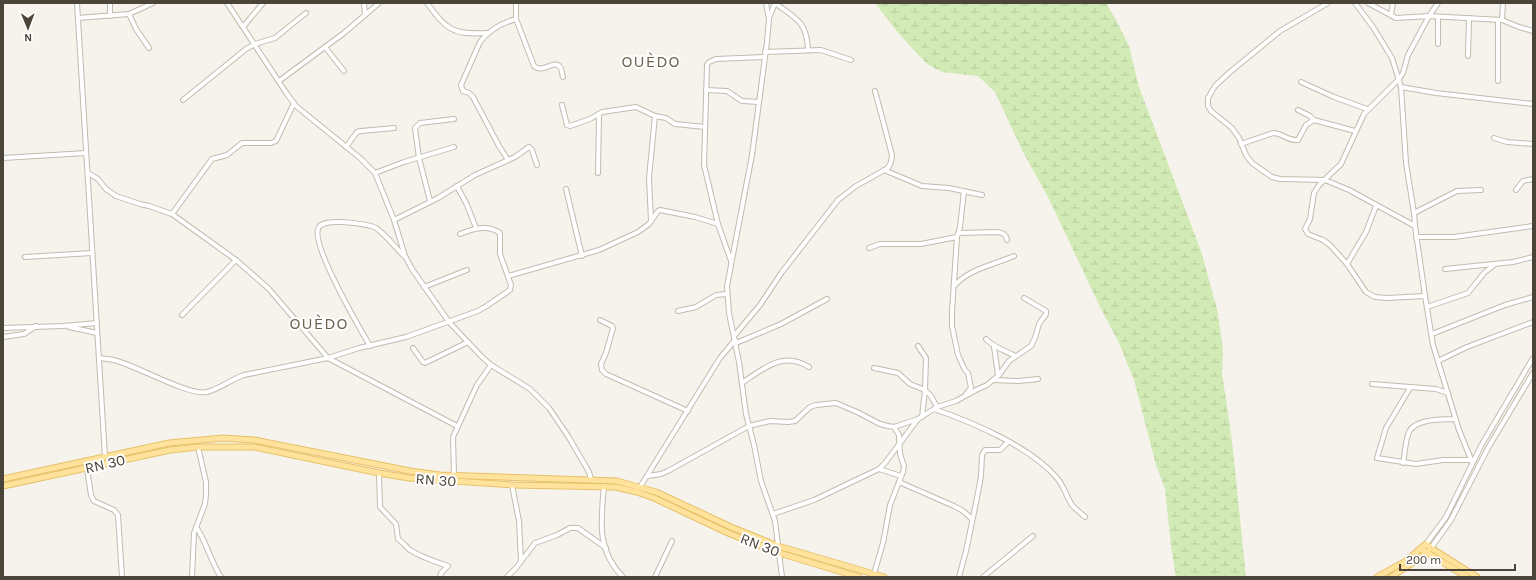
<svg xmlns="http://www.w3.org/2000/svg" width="1536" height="580" font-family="Karla,sans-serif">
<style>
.wetland{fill:url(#wetland-marsh)}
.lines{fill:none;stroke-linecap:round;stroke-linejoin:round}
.minor-casing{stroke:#c2bbae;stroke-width:6}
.major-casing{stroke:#e6c16a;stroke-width:7}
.minor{stroke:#fff;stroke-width:4}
.major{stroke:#ffe39c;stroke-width:5}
.labels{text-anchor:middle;stroke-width:4;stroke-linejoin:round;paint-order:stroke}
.street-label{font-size:15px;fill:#4b4439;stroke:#fff}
.quarter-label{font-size:17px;letter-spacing:1px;fill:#6e6250;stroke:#fff}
</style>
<defs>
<pattern id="wetland-marsh" width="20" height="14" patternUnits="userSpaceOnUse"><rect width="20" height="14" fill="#d2eab5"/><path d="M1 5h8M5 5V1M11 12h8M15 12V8" fill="none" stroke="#b6ca9c"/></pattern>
</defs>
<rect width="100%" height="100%" fill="#f6f3ec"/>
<polygon class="wetland" points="875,3 1106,3 1115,18 1129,46 1139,87 1201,251 1217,309 1223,349 1222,373 1232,441 1246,577 1176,577 1171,546 1165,489 1156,465 1134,380 1119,343 1102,311 1048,197 1023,152 995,92 978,76 942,72 927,64 900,35"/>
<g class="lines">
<defs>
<g id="minor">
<polyline points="77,3 105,457"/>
<polyline points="110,3 110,16"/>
<polyline points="227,3 287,94 296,106 360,158 375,173 394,220 405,256 412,269 449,322 482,357 491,365 530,389 549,408 568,436 589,472 591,479"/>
<polyline points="364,3 365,14"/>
<path d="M427 3C447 30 452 35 487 33"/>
<path d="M516 3V19L534 66C543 74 554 59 560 67 562 69 562 74 563 77"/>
<polyline points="766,3 769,19 767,42 752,155 727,286 729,313 739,362 746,414 754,445 761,481 775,521 782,577"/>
<path d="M775 3C796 19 807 21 808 50"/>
<polyline points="1328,3 1280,31 1230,72 1215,86 1208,98 1208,106 1211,111 1232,128 1239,138 1246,155 1252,163 1272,177 1280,179 1325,180 1349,190 1415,226"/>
<polyline points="1355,3 1373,27 1392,58 1401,87 1406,163 1414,213 1415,226 1425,296 1433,345 1459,430 1472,462"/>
<polyline points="1368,3 1396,18 1429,16 1502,20 1519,27 1533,31"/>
<polyline points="129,14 136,29 149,48"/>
<polyline points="1391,14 1393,3"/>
<polyline points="78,18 129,14 153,3"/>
<polyline points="769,18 775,3"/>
<polyline points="1498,20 1498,81"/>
<polyline points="1502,20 1503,3"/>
<polyline points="243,27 263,3"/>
<polyline points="1438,44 1438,17"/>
<polyline points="325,47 344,71"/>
<polyline points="765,52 821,50 851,60"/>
<polyline points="1468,56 1469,18"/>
<polyline points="279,81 344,33 379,3"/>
<polyline points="1301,82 1334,97 1367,109"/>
<polyline points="1401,87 1436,93 1533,104"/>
<polyline points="706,90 727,91 742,101 759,102"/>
<polyline points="183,100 246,49 255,44 275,38 306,13"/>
<polyline points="562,105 567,125 570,126 590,119 602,112 636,107 655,116 666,118 675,124 705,127"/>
<polyline points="1298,110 1310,116 1314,120"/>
<polyline points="1494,138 1507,142 1533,144"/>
<path d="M1241 144 1273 133C1282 133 1288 141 1298 140L1306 125 1314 120 1355 131"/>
<polyline points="346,147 357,132 361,131 394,128"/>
<polyline points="3,158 86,153"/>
<path d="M508 160 499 146 473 97 469 93 463 91 461 85 480 42C489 30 502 23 516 19"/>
<polyline points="884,170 922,186 949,188 982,195"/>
<polyline points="88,173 98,179 106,189 116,196 140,204 149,206 172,214 236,260 268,288 328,358 457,426"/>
<polyline points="375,173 404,162 454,147"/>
<polyline points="598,173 599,114"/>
<polyline points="457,186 467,205 476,228"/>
<polyline points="566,189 582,256"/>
<polyline points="1516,190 1523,181 1533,179"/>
<polyline points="964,191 960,227 957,237 952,311 952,326 958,355 965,370 968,373 971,388 966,394"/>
<polyline points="430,201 419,158 415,128 420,123 454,119"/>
<polyline points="1414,213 1457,191 1481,190"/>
<polyline points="172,214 212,159 227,155 242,143 271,143 276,141 294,103"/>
<polyline points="394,220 438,198 475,175 515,157 529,147 532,150 537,165"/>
<polyline points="651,221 649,178 655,116"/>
<path d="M959 233 997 232C1003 233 1006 234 1007 240"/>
<polyline points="1416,237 1454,237 1533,226"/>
<polyline points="869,248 880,244 921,244 957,237"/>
<polyline points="25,257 92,253"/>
<polyline points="731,261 718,224 704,165 707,65 709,62 716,59 764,57"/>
<polyline points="1347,264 1366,232 1376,206"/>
<polyline points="1445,269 1513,262 1533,257"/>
<polyline points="508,276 599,250 638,232 649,224 658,211 660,210 695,217 718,224"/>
<path d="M954 286C969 269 993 265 1014 256"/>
<polyline points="424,287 467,270"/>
<polyline points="1425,296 1387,298 1375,297 1366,292 1347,264 1330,245 1323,240 1308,234 1305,229 1310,219 1314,193 1319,185 1341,164 1364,114 1399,79 1403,73 1408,55 1429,16 1438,3"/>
<polyline points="1427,307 1468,293 1484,273 1494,265"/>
<polyline points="678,311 696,307 716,295 727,294"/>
<polyline points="182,315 236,260"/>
<polyline points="600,320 612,326 613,328 606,353 601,364 602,370 606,374 688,411"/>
<polyline points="69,327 97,333"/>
<polyline points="3,328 63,326 97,323"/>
<polyline points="1432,334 1505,305 1533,297"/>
<polyline points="734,336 760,305 782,272 838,200 856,186 888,168 891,162 892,155 875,91"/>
<polyline points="3,337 24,334 36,326"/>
<path d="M986 339C996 349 1003 349 1015 356"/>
<polyline points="736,343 781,324 827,299"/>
<path d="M370 346C359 327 312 247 318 229 320 221 336 222 343 222 351 223 369 224 376 228 386 235 395 247 404 256"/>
<polyline points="918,346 926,358 925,390 922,417"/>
<polyline points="994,347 998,375"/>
<polyline points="413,348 423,362 425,363 468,342"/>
<path d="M99 358C105 359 112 359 117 361 139 367 189 396 207 392 219 389 232 379 244 375L328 358 359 348 406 337 478 311 485 307 510 290 511 285 500 254V233C487 224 472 229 460 234"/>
<polyline points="1438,361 1467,347 1533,322"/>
<polyline points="874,368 898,373 910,384 925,390 931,396 937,407"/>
<polyline points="993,380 1019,381 1038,379"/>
<path d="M742 383C764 368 783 351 809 367"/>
<polyline points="1372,384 1436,389 1448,393"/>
<polyline points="1410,388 1386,428 1377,458 1416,464 1443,460 1472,460"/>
<path d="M934 409C972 422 1031 447 1057 478 1064 486 1066 496 1072 505 1075 509 1081 513 1085 517"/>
<path d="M1403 463C1405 454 1405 441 1409 432 1416 418 1442 420 1455 419"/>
<polyline points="87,469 91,495 94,501 114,510 118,515 122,577"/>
<polyline points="879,469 901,476"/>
<path d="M379 473 380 507 396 524 398 539C403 542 406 547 410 550 421 557 436 562 448 566L441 573 440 577"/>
<polyline points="454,475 453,437 477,385 491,365"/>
<polyline points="648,476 661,474 668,471 749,426 770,421 788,422 795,421 810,407 816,405 836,403 857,412 880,424 888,426 894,427 918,419 937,407 956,401 976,390 987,385 999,375 1009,361 1031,346 1035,338 1039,324 1046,314 1046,311 1024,298"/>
<polyline points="899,482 954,506 963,511 972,519"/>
<polyline points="512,485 519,521 521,561"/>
<path d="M604 486C601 521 596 550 623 577"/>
<polyline points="640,487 720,358 735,340"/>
<polyline points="773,514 814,500 879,469 885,463 918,419"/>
<path d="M196 527C207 542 210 561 221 577"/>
<polyline points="1426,544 1446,517 1482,444 1533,358"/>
<polyline points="1431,548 1451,520 1488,448 1533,373"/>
<polyline points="192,577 194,533 205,504 206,495 206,482 198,447"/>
<polyline points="507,577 516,568 535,543 557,535 570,528 578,528 606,548"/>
<polyline points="655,577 672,541"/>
<polyline points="873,577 883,543 890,505 903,472 904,466 900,454 899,435 894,427"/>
<polyline points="959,577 966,551 978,493 981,476 982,455 985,450 1000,450 1008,442"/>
<polyline points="983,577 1033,536"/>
</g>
<g id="major">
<polyline points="3,479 169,443 223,438 254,440 410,471 440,475 617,481 656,492 731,527 778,546 884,577"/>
<polyline points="3,486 170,450 198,447 254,447 379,473 409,478 512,485 615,487 637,492 654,498 728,533 779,553 859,577"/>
<polyline points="1421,549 1467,577"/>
<polyline points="1377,577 1406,561 1426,544 1431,548 1477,577"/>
<polyline points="1391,577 1417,560 1428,551"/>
</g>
</defs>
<use href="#minor" class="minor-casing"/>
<use href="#major" class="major-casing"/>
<use href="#minor" class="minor"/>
<use href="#major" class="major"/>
</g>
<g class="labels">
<g class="street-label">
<text transform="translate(105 464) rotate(-13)" y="5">RN 30</text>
<text transform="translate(436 480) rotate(4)" y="5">RN 30</text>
<text transform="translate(760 545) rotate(21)" y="5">RN 30</text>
</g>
<g class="quarter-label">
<text x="651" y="67">OUÈDO</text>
<text x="319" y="329">OUÈDO</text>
</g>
</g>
<rect width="1536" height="580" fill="none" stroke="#4b4439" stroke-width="8"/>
<g transform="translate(28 28) rotate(179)" stroke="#ffffff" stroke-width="3" paint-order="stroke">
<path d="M0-3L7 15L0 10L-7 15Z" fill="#4b4439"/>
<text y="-6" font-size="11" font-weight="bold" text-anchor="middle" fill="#4b4439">N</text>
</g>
<path d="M1400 564v6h115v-6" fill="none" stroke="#4b4439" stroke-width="2"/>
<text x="1406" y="564" font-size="12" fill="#4b4439" stroke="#ffffff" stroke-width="3" paint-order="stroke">200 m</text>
</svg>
